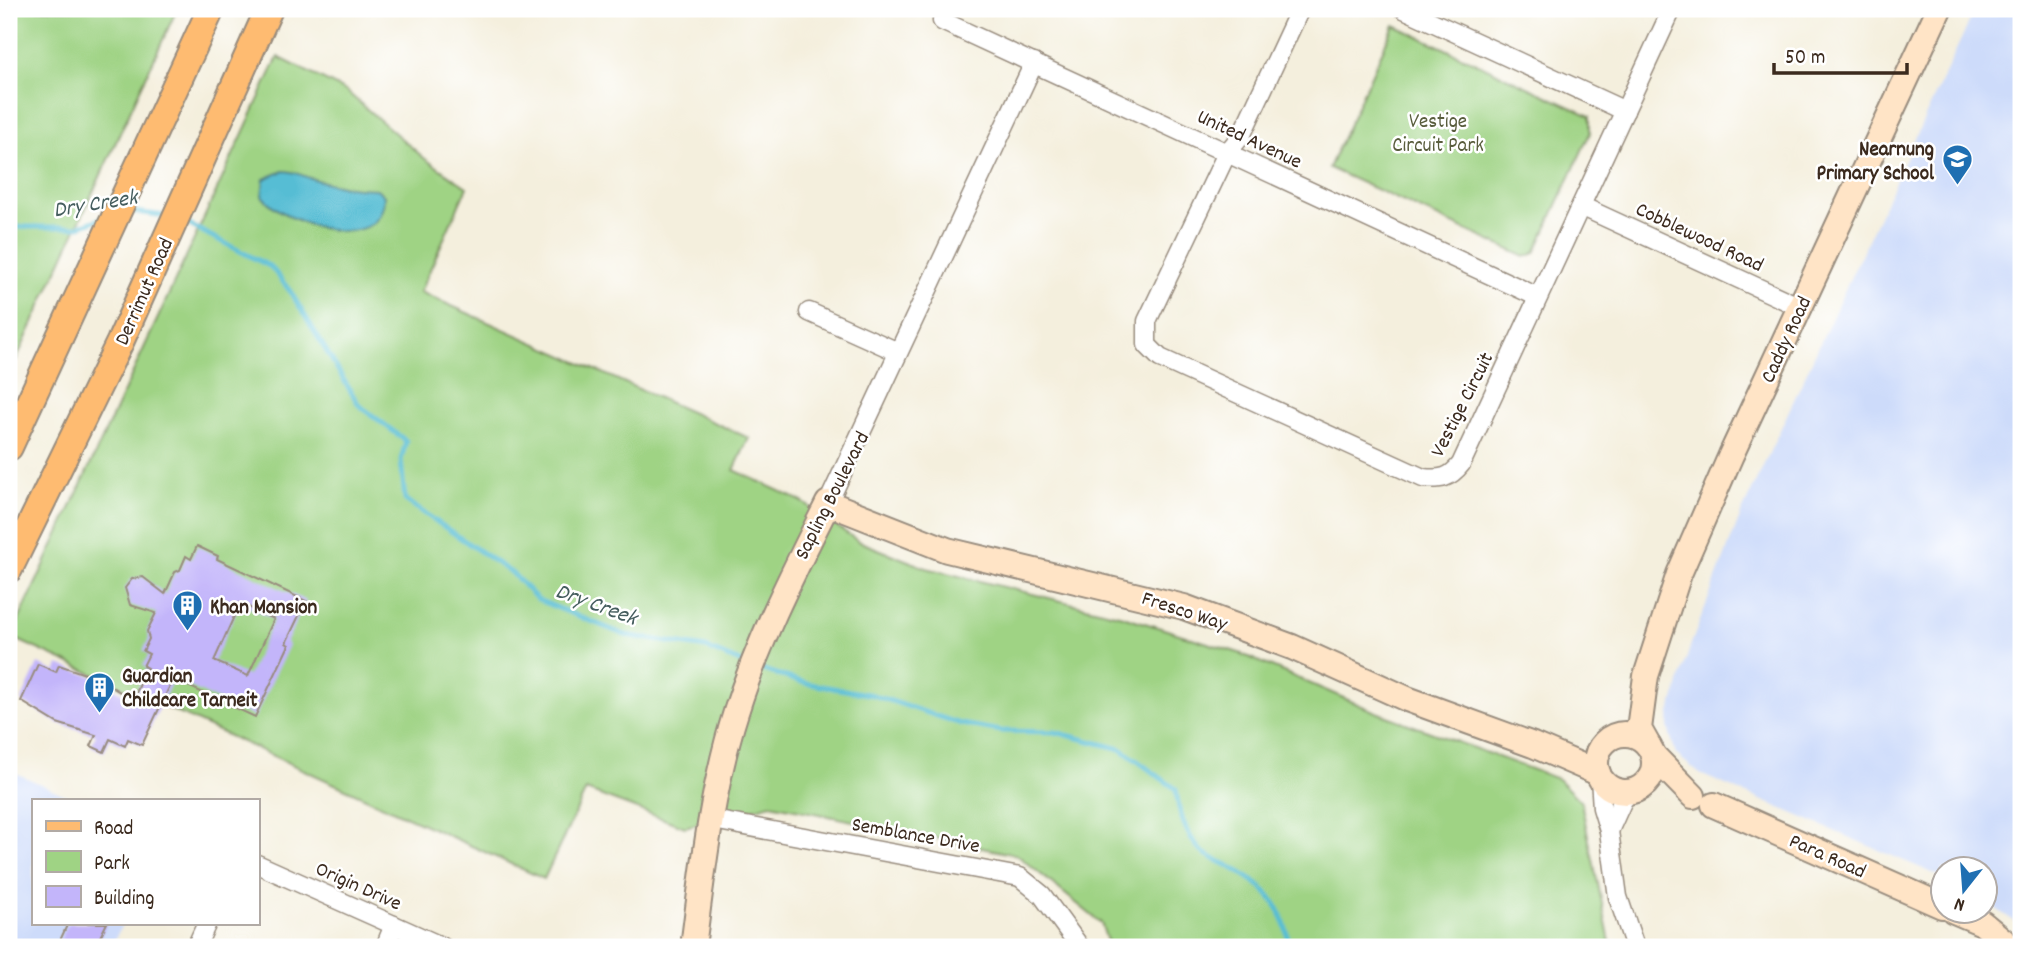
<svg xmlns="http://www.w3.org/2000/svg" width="2030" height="956" font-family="Dekko,sans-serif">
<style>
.built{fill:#cddbfa}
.green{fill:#9fd384;stroke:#6d7e51;stroke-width:2}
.water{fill:#57bdd4;stroke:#497479;stroke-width:2}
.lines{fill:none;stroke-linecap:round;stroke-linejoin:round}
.stream{stroke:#57bdd4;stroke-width:5}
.building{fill:#c3b5fa;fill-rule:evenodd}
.street-casing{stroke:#988c7e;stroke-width:21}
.secondary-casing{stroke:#988c7e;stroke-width:28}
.primary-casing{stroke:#988c7e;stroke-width:30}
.street{stroke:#fff;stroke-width:18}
.secondary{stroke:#ffe4c6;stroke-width:24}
.primary{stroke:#febb71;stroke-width:26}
.labels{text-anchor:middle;stroke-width:5;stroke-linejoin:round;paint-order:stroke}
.park-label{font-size:21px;fill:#595d3d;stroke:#fff}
.street-label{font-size:21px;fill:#3b2a1e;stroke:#fff}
.poi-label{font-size:21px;font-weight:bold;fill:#3b2a1e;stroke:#fff;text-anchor:start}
.water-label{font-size:23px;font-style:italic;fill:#455d5e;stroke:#fff}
</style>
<rect width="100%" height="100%" fill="#fff"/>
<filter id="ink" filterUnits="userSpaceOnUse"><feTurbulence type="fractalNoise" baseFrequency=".0143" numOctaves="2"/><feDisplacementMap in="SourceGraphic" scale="14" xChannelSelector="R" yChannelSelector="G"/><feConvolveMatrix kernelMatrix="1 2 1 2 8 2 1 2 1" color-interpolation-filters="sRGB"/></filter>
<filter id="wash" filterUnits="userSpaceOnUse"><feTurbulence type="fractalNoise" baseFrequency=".00686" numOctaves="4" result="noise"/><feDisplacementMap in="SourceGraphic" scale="28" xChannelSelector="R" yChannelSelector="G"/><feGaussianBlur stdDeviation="1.57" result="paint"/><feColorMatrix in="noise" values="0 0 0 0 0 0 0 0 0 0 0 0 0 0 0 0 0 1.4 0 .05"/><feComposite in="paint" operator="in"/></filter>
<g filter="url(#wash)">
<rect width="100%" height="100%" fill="#f4efdd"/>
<g class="built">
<polygon points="1975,9 2021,9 2021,926 1985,901 1984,869 1942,869 1942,877 1700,774 1676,754 1668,728 1670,713 1691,644 1741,514"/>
<polygon points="9,770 76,800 33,800 33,923 123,923 111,947 9,947"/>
</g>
<g class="green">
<polygon points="9,9 177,9 16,360 9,360"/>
<polygon points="1394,25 1590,116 1590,133 1535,253 1525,257 1329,168"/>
<polygon points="278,57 346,91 424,158 467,187 420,292 749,438 734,470 801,501 858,541 926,568 1123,616 1239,653 1376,712 1558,779 1581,802 1611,947 1109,947 1101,923 1017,855 771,804 685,827 586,790 544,879 11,637"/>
</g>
<path class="water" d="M283 171C294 171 300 175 310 178 331 185 355 189 377 189L384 196C384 257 287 226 262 196L264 179Z"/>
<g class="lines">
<g class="stream">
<polyline points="128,211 166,216"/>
<polyline points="182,221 271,267 290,291 359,405 406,441 401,460 405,500 513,574 538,600 625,635 706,648 747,665"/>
<polyline points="9,227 77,227 105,217"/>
<path d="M760 669 805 683 873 695 961 724 1001 731 1055 732 1121 749 1176 789C1178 811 1184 831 1199 849 1205 856 1219 861 1227 865 1265 885 1285 904 1289 947"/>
</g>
</g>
<g id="blocks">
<g class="building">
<path d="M197 546 218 556 217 559 306 601 286 643 289 645 255 717 173 679 142 745 128 739 125 746 110 739 104 752 91 746 96 735 57 723 21 701 38 664 56 672 59 665 97 678 130 698 133 692 136 693 147 668 143 666 149 654 143 651 149 639 147 631 156 613 130 605 125 588 132 579 143 577 165 594 175 572 180 570 186 556 191 559ZM240 603 274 619 248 676 214 661Z"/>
<polygon points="68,923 107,923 95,947 57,947"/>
</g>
</g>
</g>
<g filter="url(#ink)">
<use href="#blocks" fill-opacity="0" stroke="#988c7e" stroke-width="2"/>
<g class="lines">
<defs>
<g id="street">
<path d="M1300 9 1241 136 1227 153 1147 321V345L1160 358 1423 478C1441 480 1450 478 1461 464L1672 9"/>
<polyline points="1404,9 1625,111"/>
<polyline points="942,21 1538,297"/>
<polyline points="1581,206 1800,307"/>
<polyline points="809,312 898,352"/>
<polyline points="828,503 1034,63"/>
<polyline points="1600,778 1602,808 1609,831 1618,897 1635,947"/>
<polyline points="713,820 1020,877 1042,895 1080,947"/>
<polyline points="1609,831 1623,800 1632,791"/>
<polyline points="257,864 443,947"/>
<polyline points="196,947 207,923"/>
<polyline points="385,947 394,925"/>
</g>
<g id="secondary">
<circle cx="1625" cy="763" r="29"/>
<polyline points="1648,745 1639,729 1646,676 1679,574 1731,455 1939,9"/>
<polyline points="1653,755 1693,796"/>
<polyline points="1714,805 1942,906"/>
<polyline points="1954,911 1982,923 2011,947"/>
<path d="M693 947C703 870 712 787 736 712 759 639 794 571 828 503L947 550 1184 607 1292 647 1407 699 1533 745 1598 773"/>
</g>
<g id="primary">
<polyline points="9,447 211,9"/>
<polyline points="9,569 120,342 269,9"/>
</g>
</defs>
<use href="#street" class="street-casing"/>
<use href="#secondary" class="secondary-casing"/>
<use href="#primary" class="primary-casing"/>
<use href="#street" class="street"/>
<use href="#secondary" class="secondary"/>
<use href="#primary" class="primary"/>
</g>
</g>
<defs>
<symbol id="school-pin" viewBox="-11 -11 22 30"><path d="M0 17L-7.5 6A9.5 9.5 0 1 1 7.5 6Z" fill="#1f6fb2" stroke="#fff"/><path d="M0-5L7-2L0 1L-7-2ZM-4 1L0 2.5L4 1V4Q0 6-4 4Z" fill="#fff"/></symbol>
<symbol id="building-pin" viewBox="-11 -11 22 30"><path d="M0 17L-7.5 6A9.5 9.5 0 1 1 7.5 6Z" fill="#1f6fb2" stroke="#fff"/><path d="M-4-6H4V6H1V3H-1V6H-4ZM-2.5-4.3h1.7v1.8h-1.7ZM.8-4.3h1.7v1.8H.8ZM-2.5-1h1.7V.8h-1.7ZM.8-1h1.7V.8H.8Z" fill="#fff"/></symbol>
</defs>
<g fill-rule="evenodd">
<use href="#school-pin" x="1940" y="142" width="35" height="47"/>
<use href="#building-pin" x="170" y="588" width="35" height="47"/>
<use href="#building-pin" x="82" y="670" width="35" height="47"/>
</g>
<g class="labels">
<g class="park-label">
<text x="1438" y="127">Vestige<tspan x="1438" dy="24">Circuit Park</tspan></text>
</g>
<g class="street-label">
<text transform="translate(1250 138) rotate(25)" y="7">United Avenue</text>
<text transform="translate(1700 236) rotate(25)" y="7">Cobblewood Road</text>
<text transform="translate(143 291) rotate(-66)" y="7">Derrimut Road</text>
<text transform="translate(1785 339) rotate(-65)" y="7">Caddy Road</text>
<text transform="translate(1461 404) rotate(-63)" y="7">Vestige Circuit</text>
<text transform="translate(831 495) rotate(-63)" y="7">Sapling Boulevard</text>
<text transform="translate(1185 610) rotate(18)" y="7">Fresco Way</text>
<text transform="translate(916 834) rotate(10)" y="7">Semblance Drive</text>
<text transform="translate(1828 855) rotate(24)" y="7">Para Road</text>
<text transform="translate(359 885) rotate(24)" y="7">Origin Drive</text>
</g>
<g class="poi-label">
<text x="1934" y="155" text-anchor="end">Nearnung<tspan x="1934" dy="24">Primary School</tspan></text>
<text x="210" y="613">Khan Mansion</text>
<text x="122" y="682">Guardian<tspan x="122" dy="24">Childcare Tarneit</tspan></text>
</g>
<g class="water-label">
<text transform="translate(95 202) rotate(-9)" y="8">Dry Creek</text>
<text transform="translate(597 603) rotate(20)" y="8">Dry Creek</text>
</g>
</g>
<rect width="2030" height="956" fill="none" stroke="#fff" stroke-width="35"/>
<rect x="32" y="799" width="228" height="126" fill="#ffffff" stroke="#b1aaa5" stroke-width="2"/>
<rect x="46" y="821" width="35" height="10" fill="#febb71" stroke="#b1aaa5" stroke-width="2"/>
<text x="94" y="834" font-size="21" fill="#3b2a1e">Road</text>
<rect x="46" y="851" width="35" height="21" fill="#9fd384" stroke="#b1aaa5" stroke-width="2"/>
<text x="94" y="869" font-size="21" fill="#3b2a1e">Park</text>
<rect x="46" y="886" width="35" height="21" fill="#c3b5fa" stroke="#b1aaa5" stroke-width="2"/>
<text x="94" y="904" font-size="21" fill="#3b2a1e">Building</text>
<g transform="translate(1964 890) rotate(197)"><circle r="33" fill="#ffffff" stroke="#b1aaa5" stroke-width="2"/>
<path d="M0-5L12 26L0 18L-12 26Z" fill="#1f6fb2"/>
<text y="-10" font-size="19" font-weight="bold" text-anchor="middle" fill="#3b2a1e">N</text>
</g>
<path d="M1774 63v10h133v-10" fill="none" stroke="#3b2a1e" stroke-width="3.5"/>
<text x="1785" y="63" font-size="21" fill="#3b2a1e" stroke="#ffffff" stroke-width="5" paint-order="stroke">50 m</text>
</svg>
